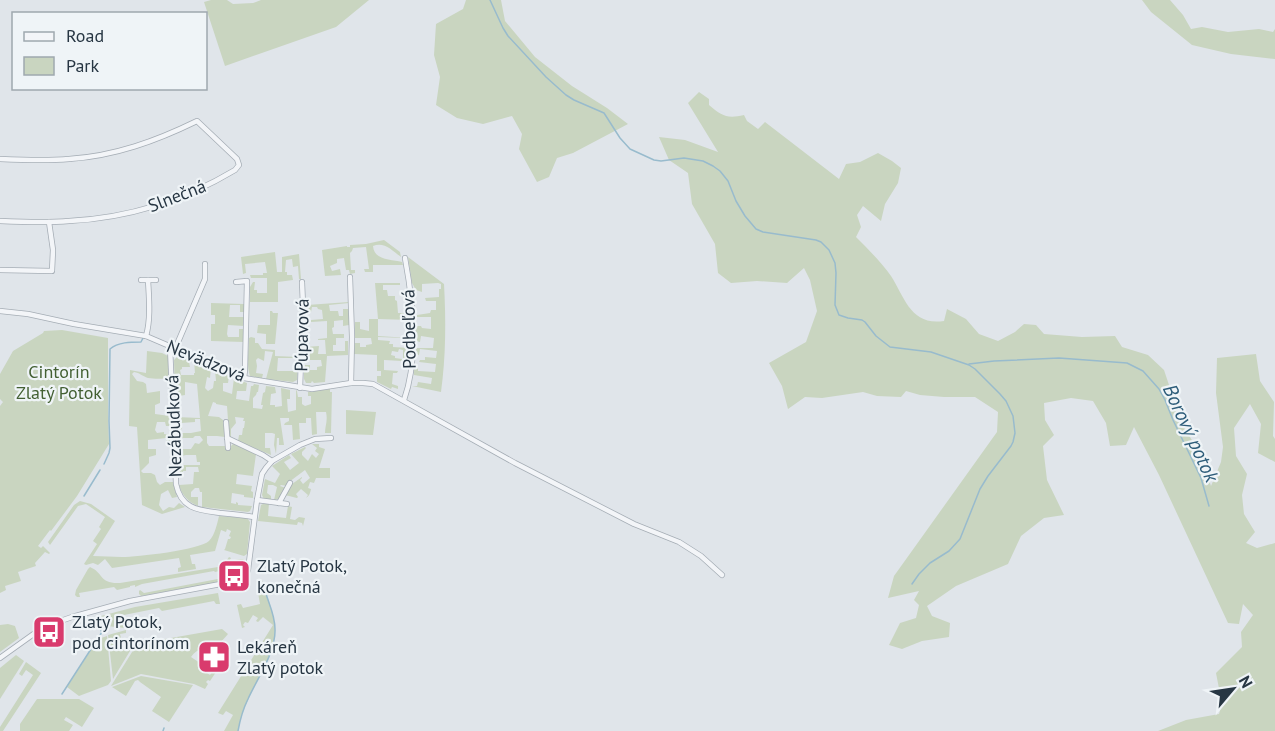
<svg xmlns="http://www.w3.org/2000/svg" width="1275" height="731" font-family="'PT Sans',sans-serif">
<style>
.green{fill:#c9d5c0}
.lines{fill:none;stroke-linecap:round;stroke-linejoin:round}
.stream{stroke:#98bbcd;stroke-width:1.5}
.minor-casing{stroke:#a5adb5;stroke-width:6}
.minor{stroke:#f3f5f8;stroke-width:4.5}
.labels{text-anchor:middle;stroke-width:4.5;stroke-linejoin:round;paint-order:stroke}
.street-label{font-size:18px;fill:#273643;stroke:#eff4f7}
.park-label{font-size:18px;fill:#436033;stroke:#eff4f7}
.poi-label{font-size:18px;fill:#273643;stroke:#eff4f7;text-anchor:start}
.water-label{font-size:20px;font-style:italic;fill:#2e5d7a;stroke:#eff4f7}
</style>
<rect width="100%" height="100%" fill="#e0e5ea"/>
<g class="green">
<polygon points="211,0 227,0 233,4 253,3 261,0 369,0 336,27 225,66 204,2"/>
<polygon points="466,0 501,0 505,21 535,57 572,86 607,108 628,124 573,153 557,158 549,177 537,182 519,149 522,134 512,116 483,124 457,118 436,105 440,77 434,55 436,24 463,9"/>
<polygon points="1142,0 1170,0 1183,15 1191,29 1202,27 1228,32 1259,29 1273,32 1275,29 1275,59 1231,54 1192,45 1151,12"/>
<path d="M699 92 709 99V105C722 116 727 119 744 115L747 121 758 129 765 122 839 179 846 164 860 162 878 153 892 161 901 168 898 183 885 204 881 221 863 206 857 215 861 227 856 237C868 249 881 262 891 276 905 298 911 326 944 321L947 309 966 319 979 334 998 341 1015 332 1024 324 1036 325 1044 334 1082 337 1115 336 1122 347 1148 355 1164 370 1182 424 1201 455 1211 486 1221 462 1223 447 1216 393 1217 358 1256 354 1260 381 1274 402 1273 436 1275 439V462L1258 453 1261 424 1250 404 1234 428 1236 456 1247 474 1242 495 1244 514 1255 532 1246 543 1257 548 1275 543V731H1158L1186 720 1219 714 1222 704 1216 673 1242 647 1241 632 1253 615 1243 604 1239 624 1228 623 1159 475 1134 427 1126 445 1110 446 1106 423 1093 401 1071 398 1044 403 1045 420 1054 435 1043 446 1047 480 1064 515 1044 518 1021 536 1008 564 956 586 927 606 932 616 950 623 949 637 922 641 902 649 889 645 900 623 916 618 919 605 914 600 919 591 888 598 894 576 997 432 998 412 975 397H944L920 395 906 391 901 397 877 396 863 392 822 398 805 397 788 409 782 386 769 363 806 342 817 311 810 280 804 268 787 283 757 281 731 283 718 273 715 244 692 204 688 173 669 160 659 137 685 140 718 152 688 103Z"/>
<path d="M384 240 400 252 401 257C393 251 384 241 373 246 374 261 392 259 402 262L403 265H373V272H365L364 269H369L366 247 353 248 352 251 350 253 351 270H355V273L350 274 349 270H346L344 258 337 259V263L330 266 332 271 340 269 341 275 325 276 322 250 347 246V247H350V245L366 244Z"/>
<polygon points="275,252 277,272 282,272 282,257 299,254 301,279 299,279 298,266 293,267 292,259 286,260 285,272 287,272 287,275 292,275 293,280 278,282 278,302 250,302 250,287 253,282 255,282 254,290 257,290 257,293 267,293 267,278 251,278 250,275 263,275 263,273 267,273 265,262 245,264 246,273 243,274 241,257"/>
<path d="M408 257 444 284C446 320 446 356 441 392L412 386H417L418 382 431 384 432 378 414 375V367H418V371L435 372 436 364 419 362 420 360H425V357L436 358 437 351 420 349 419 355 415 354V348H433L434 338 421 336 420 342 416 341V326H421L422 328 431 329V317H417V315L430 313 431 310H436V301H426L425 298 439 297V289H441V284L438 283 422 284V292L416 290 412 283Z"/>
<polygon points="375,283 400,283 400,285 383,285 383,290 387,290 388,296 395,296 395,300 397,301 398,313 404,313 404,306 408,306 409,320 378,319 378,336 410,338 409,342 404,342 404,338 378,337 378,340 390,341 389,344 393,344 393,347 409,348 408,359 403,359 403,350 399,349 398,352 392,351 391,355 395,356 395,358 402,359 402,361 384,360 384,370 398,371 397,373 393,373 392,384 398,386 398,389 392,387 391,389 377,382 377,376 381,376 381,371 377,371 377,355 354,354 355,343 360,343 360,347 366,347 366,345 372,344 371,338 355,338 355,322 360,322 360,329 369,331 369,319 378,319"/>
<polygon points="349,302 349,303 329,305 330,311 338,311 339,316 343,316 343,309 349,309 349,325 343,326 343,320 334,321 334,327 332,328 333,334 344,334 344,338 336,338 336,345 333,345 333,351 345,351 345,341 348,341 348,355 327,356 325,382 314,383 312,381 311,383 306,383 304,379 304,365 310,365 310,370 317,370 317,367 322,366 321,360 304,360 305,347 319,346 318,354 326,354 325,340 318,340 318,339 327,338 327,321 311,322 311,320 323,319 322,310 318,309 317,307 312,307 311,312 306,313 307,305"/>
<polygon points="211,303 244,304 244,312 240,312 240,305 230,305 229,317 244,317 244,326 228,325 227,334 228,337 239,337 239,329 244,329 244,342 211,341 211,324 215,324 215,315 211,315"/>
<polygon points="270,311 272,311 273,313 278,313 275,344 266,344 266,334 257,333 258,325 270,325"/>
<polygon points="62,330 108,338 108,416 109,444 77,496 51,531 50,530 38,546 41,548 43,546 50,553 49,554 45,552 35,563 36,566 18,572 21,581 5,586 6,590 0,593 0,406 3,402 0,399 0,374 13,351 43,333 44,331"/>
<path d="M251 337 255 338V343H258L262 349 275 350V356L298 357V358H278L277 371H293L294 365H298L297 380 293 382 266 379 273 352 265 351 264 361 258 358 256 360 257 366 256 373 263 374 262 378 250 376C246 365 249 350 249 338Z"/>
<path d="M147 351 162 353 168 356 169 378C163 379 154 379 148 378 142 376 140 373 134 372L132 374 137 381 143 382 146 384 147 393 160 391V403L155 405V414L170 416 171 426H166L165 422H157L155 430 157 433 164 432V434L171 435V443L167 446 166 438 148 440V449H156V455L149 457V463L141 471 143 473H151L155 475 157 482 160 485 165 482H173L177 497 172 498 168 490 161 494 159 505 163 511 169 507 174 508 179 503 185 507 162 514 142 505 137 427 129 426 130 370 146 373Z"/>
<path d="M179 355 188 358 190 367H182V369L180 370 181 375H194V373H195L194 361 198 363V364L211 368 210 378 207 377 205 388 208 391 213 388 214 381H216L215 370 229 376 228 383H223V391L232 394 234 378 247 383 246 391H237L236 399 249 401 251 386H253L254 384 259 385 258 392H257L256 395 253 398V408L262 409 263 405H261L263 393 265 392 266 386 275 387 276 393 271 394 270 405H275V407L282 406 281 388 290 390V399H287L288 412 296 410V390L297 391 298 397H302V404L305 406 311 404V396H308V392L330 389V392H332L331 433H325C325 426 328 421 326 412H316L317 434 312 435 311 418H306V423H299L300 439 293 440 292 425H284L285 423 289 421V418H280L284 445H279V438H277L276 454 274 445 275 434 272 433H265V448H270L271 455 238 441 239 435H242L243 428H244L245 421H243L244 418 235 417 236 423 231 429V438L229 434 227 406 216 404V403L213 402 208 416 219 417 223 420 225 437 217 436H207V443L209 446H225L226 448H229L233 444 256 454 253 476 237 474 236 484 252 486 251 491 253 492V498L244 497V495L232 493 231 503 236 504V502L238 503V505L252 506 250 511 248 512 202 507V492H200L199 488H195L191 492V497H198V506C188 502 182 495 179 485L193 484 194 472H199L198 467H186V471H183V477H179V465H200V462H197L196 455H186L178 457V446L182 447V449H191L195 443 199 444 203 440 200 436H195L193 438H177V433H191L201 431 200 419H195V422L181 423 182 429 177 430 176 417 200 418 197 384 185 382V395L179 396 175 394 174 360Z"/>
<polygon points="346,410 376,412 373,435 346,434"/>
<path d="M312 444H319V447L325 449 319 468H330V478H316L314 483 310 482 308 488 311 489C310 493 310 495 306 498L308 495 301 489 296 494 298 497 297 498 285 495 292 484 302 477V478L300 480 303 484 310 478 305 470 289 482 287 486 281 485 280 486 286 488C283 493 280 500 274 500L277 487 273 485H268L267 493 271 496V500L264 499 262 495 265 479 275 483 280 474 272 466 289 455 291 458 284 462 290 470 299 463 291 454 305 447 306 448 302 452V455L308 461 312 454 316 458 319 454 315 451 317 448Z"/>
<path d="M80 501 91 504 115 521 93 556C103 556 112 557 122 557 137 557 199 550 209 541 215 535 217 524 219 516L247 518 250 522 247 554 244 556 224 550 225 549 228 539H230L231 537 229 536 231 531 227 529 226 532 221 530 215 551 190 555 192 564H195L196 569 178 572V568L181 567 179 558 112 568 105 559 98 565 93 563 86 565 84 564 97 544 93 541 101 529 99 527 105 517 86 504 78 506 50 545 48 542 74 505Z"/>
<polygon points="265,503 269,503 268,516 286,518 288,506 292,507 290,519 295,520 299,517 305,518 303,526 302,523 298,522 297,525 258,521 261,505"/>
<path d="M229 557 231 558C227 566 224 570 215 572L214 571 142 584 135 587V585L130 586V587L117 590 114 587 79 593 80 597H77L75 595 76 590 88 569 90 567C104 573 99 584 120 583L218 567 225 563Z"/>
<polygon points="240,559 243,559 246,563 244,573 238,578 236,575 232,576 231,578 226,579 225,581 141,596 139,594 139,591 140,590 144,593 223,578 222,575 229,568 232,570 234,567 231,565 235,560"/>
<path d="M262 580C266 597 275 612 275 630 275 653 257 679 248 700 243 710 240 720 238 731H224L233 715 226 711 223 715 218 713 273 625 263 617 258 622 256 621 258 618 253 615 248 623 245 622 243 625 245 627 242 628 237 605 241 604 243 608 260 604 256 581Z"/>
<polygon points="218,593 220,604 216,604 214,601 162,611 159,608 124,615 126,625 125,628 107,626 101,616 135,607"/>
<polygon points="8,624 15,626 19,638 0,652 0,625"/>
<path d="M222 629 228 634C224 639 220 643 215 645 205 649 198 647 191 657L200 663 198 667 210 675 220 661 222 663 210 681 208 680 206 682 208 684 205 689 194 684 141 674 111 686 137 644Z"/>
<polygon points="126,630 126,633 120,634 122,642 128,641 130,651 113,679 108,635"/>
<polygon points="107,636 111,681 108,685 79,696 67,687 98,639"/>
<polygon points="16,655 24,661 0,699 0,668"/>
<polygon points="26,662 41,673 3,731 0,731 0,727 33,675 26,670 22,676 19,674"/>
<polygon points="141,676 193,685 169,722 152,711 161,697 140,682 138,680 135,681 126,696 112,687"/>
<polygon points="37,699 79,699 94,708 82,727 66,717 64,720 73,725 69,731 20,731 20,724"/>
</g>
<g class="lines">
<g class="stream">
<polyline points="490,0 503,28 508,36 546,77 566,95 574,100 604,113 620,138 630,149 654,160 661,161 684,158 703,161 713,166 720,171 728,181 736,201 745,216 756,229 763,232 816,240 821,242 829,250 835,263 836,273 835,305 839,315 848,318 862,320 865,322 876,336 890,347 931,352 969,365 975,369 1000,394 1006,401 1013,416 1015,433 1013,442 1011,446 988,476 980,489 960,539 949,551 930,563 919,574 912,584"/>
<polyline points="969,364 994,361 1059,358 1127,363 1143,371 1159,389 1165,400 1173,420 1201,478 1209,506"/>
<path d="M104 464 109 453 110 448 109 421 110 349C118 342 131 342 141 342L143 338"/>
<polyline points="84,496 100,470"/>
<polyline points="62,694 102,632 100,629"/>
<polyline points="163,731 164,728"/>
<path d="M238 731C240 720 243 709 248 699 257 679 276 652 275 629 275 612 266 599 263 583"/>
</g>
<defs>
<g id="minor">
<path d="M0 159C23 160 46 161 69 159 115 156 156 141 197 121L237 159 239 165 235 170C185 200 128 218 69 221 46 223 23 222 0 221"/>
<polyline points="0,270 52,271 53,250 49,222"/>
<polyline points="350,277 352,337 351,383"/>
<polyline points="141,280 156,280"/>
<polyline points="236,282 247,281 245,370 244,378"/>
<polyline points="0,311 28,314 74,324 146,336 244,378 312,389 351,383 363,383 373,384 515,463 634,524 679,542 701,556 722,575"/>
<path d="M146 336C151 319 149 298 148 280"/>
<path d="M170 347 176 484C181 509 198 510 220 513 232 514 243 515 254 517"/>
<polyline points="175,349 205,279 205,264"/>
<polyline points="300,388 303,305 302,282"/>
<path d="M404 400C419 358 413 301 405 258"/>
<polyline points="226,422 228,448"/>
<polyline points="227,438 263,455 272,461"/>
<polyline points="257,500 287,504"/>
<polyline points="279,503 290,483"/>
<polyline points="0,658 35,633 49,625 72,617 130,601 242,580 246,575 248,570 257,500 262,474 266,468 272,461 300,445 315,439 331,438"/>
</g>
</defs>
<use href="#minor" class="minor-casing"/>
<use href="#minor" class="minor"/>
</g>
<defs>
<symbol id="bus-square" viewBox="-11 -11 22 22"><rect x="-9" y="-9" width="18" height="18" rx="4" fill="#d93b6d" stroke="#eff4f7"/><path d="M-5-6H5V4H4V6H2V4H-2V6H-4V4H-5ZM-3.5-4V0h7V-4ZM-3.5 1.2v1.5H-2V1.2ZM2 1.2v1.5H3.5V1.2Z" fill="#fff"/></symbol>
<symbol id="pharmacy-square" viewBox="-11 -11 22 22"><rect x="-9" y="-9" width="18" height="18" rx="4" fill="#d93b6d" stroke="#eff4f7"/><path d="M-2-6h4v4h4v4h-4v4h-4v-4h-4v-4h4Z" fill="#fff"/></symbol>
</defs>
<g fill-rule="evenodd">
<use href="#bus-square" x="215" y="557" width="38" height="38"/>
<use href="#bus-square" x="30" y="613" width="38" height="38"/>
<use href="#pharmacy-square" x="195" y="638" width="38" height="38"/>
</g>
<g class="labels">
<g class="street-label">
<text transform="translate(177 196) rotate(-21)" y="6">Slnečná</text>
<text transform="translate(409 329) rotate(-91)" y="6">Podbeľová</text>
<text transform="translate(302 335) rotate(-89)" y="6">Púpavová</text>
<text transform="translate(206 361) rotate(22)" y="6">Nevädzová</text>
<text transform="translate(174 426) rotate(-92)" y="6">Nezábudková</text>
</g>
<g class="park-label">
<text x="59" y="378">Cintorín<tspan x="59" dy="21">Zlatý Potok</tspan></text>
</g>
<g class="poi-label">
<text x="257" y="572">Zlatý Potok,<tspan x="257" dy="21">konečná</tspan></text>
<text x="72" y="628">Zlatý Potok,<tspan x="72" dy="21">pod cintorínom</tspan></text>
<text x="237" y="653">Lekáreň<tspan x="237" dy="21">Zlatý potok</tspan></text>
</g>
<g class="water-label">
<text transform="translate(1191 433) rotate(65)" y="7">Borový potok</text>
</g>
</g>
<rect x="12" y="12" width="195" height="78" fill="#eff4f7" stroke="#9fa8af" stroke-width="1.5"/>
<rect x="24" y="32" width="30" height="9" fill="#f3f5f8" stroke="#9fa8af" stroke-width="1.5"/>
<text x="66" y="42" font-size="18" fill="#273643">Road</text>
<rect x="24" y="57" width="30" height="18" fill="#c9d5c0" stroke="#9fa8af" stroke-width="1.5"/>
<text x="66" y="72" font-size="18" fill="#273643">Park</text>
<g transform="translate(1233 689) rotate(61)" stroke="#eff4f7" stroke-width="4.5" paint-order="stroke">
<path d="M0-4.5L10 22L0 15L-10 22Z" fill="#273643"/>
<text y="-9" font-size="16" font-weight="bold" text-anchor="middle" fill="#273643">N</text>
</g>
</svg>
